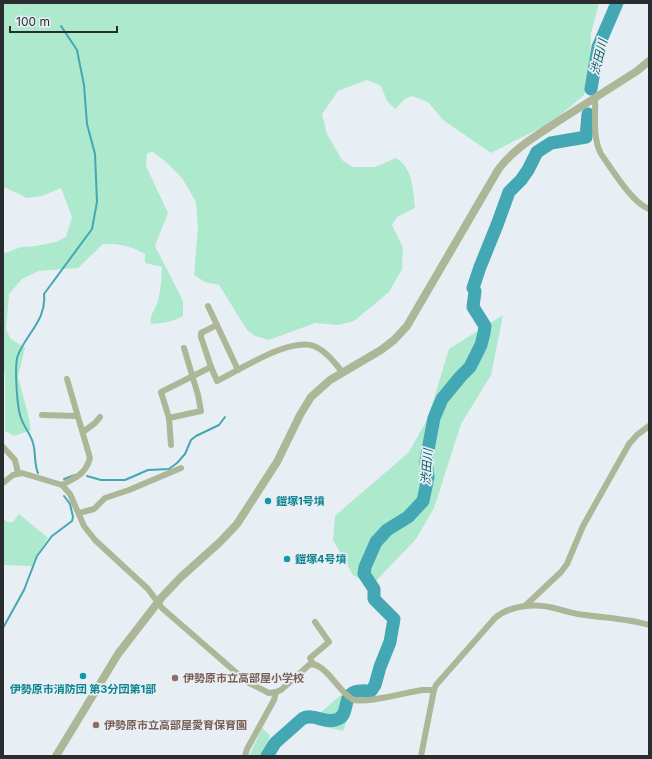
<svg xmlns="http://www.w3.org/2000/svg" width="652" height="759" font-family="Inter,'Noto Sans JP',sans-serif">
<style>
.green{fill:#ade9cc}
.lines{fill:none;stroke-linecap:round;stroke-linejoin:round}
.stream{stroke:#43a7b4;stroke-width:2}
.river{stroke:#43a7b4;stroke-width:13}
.minor{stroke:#aeb698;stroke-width:6}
.tertiary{stroke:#aeb698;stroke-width:8}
.culture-dot{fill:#0f9aa8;stroke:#e8eff4;stroke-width:1.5}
.education-dot{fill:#8d6e63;stroke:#e8eff4;stroke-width:1.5}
.labels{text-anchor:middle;stroke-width:3.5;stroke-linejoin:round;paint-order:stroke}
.culture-label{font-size:11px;font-weight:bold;fill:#0d838f;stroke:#e8eff4;text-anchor:start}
.education-label{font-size:11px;font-weight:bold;fill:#785e54;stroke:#e8eff4;text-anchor:start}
.water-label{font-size:12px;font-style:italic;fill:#0e616b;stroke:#e8eff4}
</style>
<rect width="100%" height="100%" fill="#e8eff4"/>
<g class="green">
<path d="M3 3H599L591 33 589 79 584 95 552 122 491 153 443 120 428 102 412 96 405 99 395 109 387 101 381 86 367 80 338 91 322 114 327 134 342 160 353 167H375L396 158C413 168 413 190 415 208L397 217 392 225 403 248 402 269 389 292 354 321 338 325 315 323 269 340 255 336 247 330 219 285 205 282 194 275 198 227 196 202 182 178 166 162 152 151 147 154 146 166 168 213 155 246 183 301V316C172 322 163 323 151 324 149 317 153 313 156 306 161 295 161 280 162 267L145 263V254C128 245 122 244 103 244L78 268 39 271 22 279 9 294 6 329 10 338 25 348 18 377 28 414 31 430 14 436 5 431V376L3 363V254L21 247 36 246 56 242 66 237 72 217 61 188 42 196 27 198 6 188H3Z"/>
<polygon points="503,315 491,375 461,424 434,508 416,539 372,585 353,575 333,540 335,516 409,452 428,418 449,349"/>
<polygon points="19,514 48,538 36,556 32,566 3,565 3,519 8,522 13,522"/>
<polygon points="341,695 352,706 343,731 316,725 320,713"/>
<polygon points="262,728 270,735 263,756 249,756"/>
</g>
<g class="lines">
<g class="stream">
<path d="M38 473C34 465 36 453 33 443 31 435 24 427 21 418 17 408 14 364 18 355 27 333 47 319 44 294L92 229 97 202 95 154 87 124 84 85 77 50 61 26"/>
<polyline points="87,476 101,480 125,480 148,470 169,469 177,463 185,454 191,440 196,436 219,425 225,417"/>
<polyline points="64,479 75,475"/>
<polyline points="3,628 24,590 37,556 52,536 72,521 73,517 70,504 64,496"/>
</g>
<g class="river">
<polyline points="591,89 598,47 617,3"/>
<path d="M267 756 275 743 302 719C313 712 326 725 338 719 350 714 342 696 355 692 359 690 366 691 371 691L375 685 380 667 390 642 394 619 374 599V589L364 574 365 567 376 542 387 530 408 517 423 501 428 477 426 462 427 455 434 418 442 399 461 376 470 367 481 345 484 333 485 326 473 307 475 291 473 288 480 267 497 225 509 192 521 180 528 170 537 152 551 143 586 137 588 114"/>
</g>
<g class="minor">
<path d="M595 98C596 117 592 136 601 154 612 169 632 203 649 209"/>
<polyline points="208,306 238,370"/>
<path d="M217 325 201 333V337L211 367 217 381C240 370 289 337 314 346 326 351 335 363 343 373"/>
<polyline points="42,415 77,416"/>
<polyline points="169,418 201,411 198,395 184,348"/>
<polyline points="83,432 95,423 100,417"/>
<polyline points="171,445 169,418 161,392 211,367"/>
<polyline points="3,447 15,460 18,473"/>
<path d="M3 483 13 475 22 473 62 485 70 494 84 526 95 540 148 589 162 608 247 682 269 693 276 692 281 690 309 665 313 664C330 669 337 690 352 699 363 705 407 692 422 690 426 690 430 690 434 690L436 685 495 618C510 605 536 603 554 608 562 610 570 613 578 614 602 618 626 618 649 625"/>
<path d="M62 485C76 477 85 475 90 458L67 379"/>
<polyline points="79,513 94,509 105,498 129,490 181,468"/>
<polyline points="525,606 561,572 567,564 583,526 629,444 637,435 649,426"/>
<polyline points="313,664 310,658 329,642 315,622"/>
<polyline points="245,756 247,749 274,700 276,692"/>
<polyline points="421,756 434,690"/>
</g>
<path class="tertiary" d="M56 756 118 654 162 597 181 577 220 542 237 524 277 462 300 415 311 397 330 380 381 350 394 340 407 326 498 170C513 149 536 136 557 122 584 105 610 88 637 71L649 61"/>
</g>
<g class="culture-dot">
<circle cx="268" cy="501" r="4"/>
<circle cx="287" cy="559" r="4"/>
<circle cx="83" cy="676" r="4"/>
</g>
<g class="education-dot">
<circle cx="175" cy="678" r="4"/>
<circle cx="96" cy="725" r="4"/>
</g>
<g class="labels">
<g class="culture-label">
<text x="276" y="505">鎧塚1号墳</text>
<text x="295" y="563">鎧塚4号墳</text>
<text x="83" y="693" text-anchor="middle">伊勢原市消防団 第3分団第1部</text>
</g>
<g class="education-label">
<text x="183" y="682">伊勢原市立高部屋小学校</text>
<text x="104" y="729">伊勢原市立高部屋愛育保育園</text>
</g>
<g class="water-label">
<text transform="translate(599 57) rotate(-76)" y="4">渋田川</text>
<text transform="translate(427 467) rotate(-86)" y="4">渋田川</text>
</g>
</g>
<rect width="652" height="759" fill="none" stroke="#2a2d2f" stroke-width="8"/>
<path d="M10 26v6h107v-6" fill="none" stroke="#2a2d2f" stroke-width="2"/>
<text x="16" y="26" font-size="12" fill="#2a2d2f" stroke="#e8eff4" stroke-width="3" paint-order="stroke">100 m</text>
</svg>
